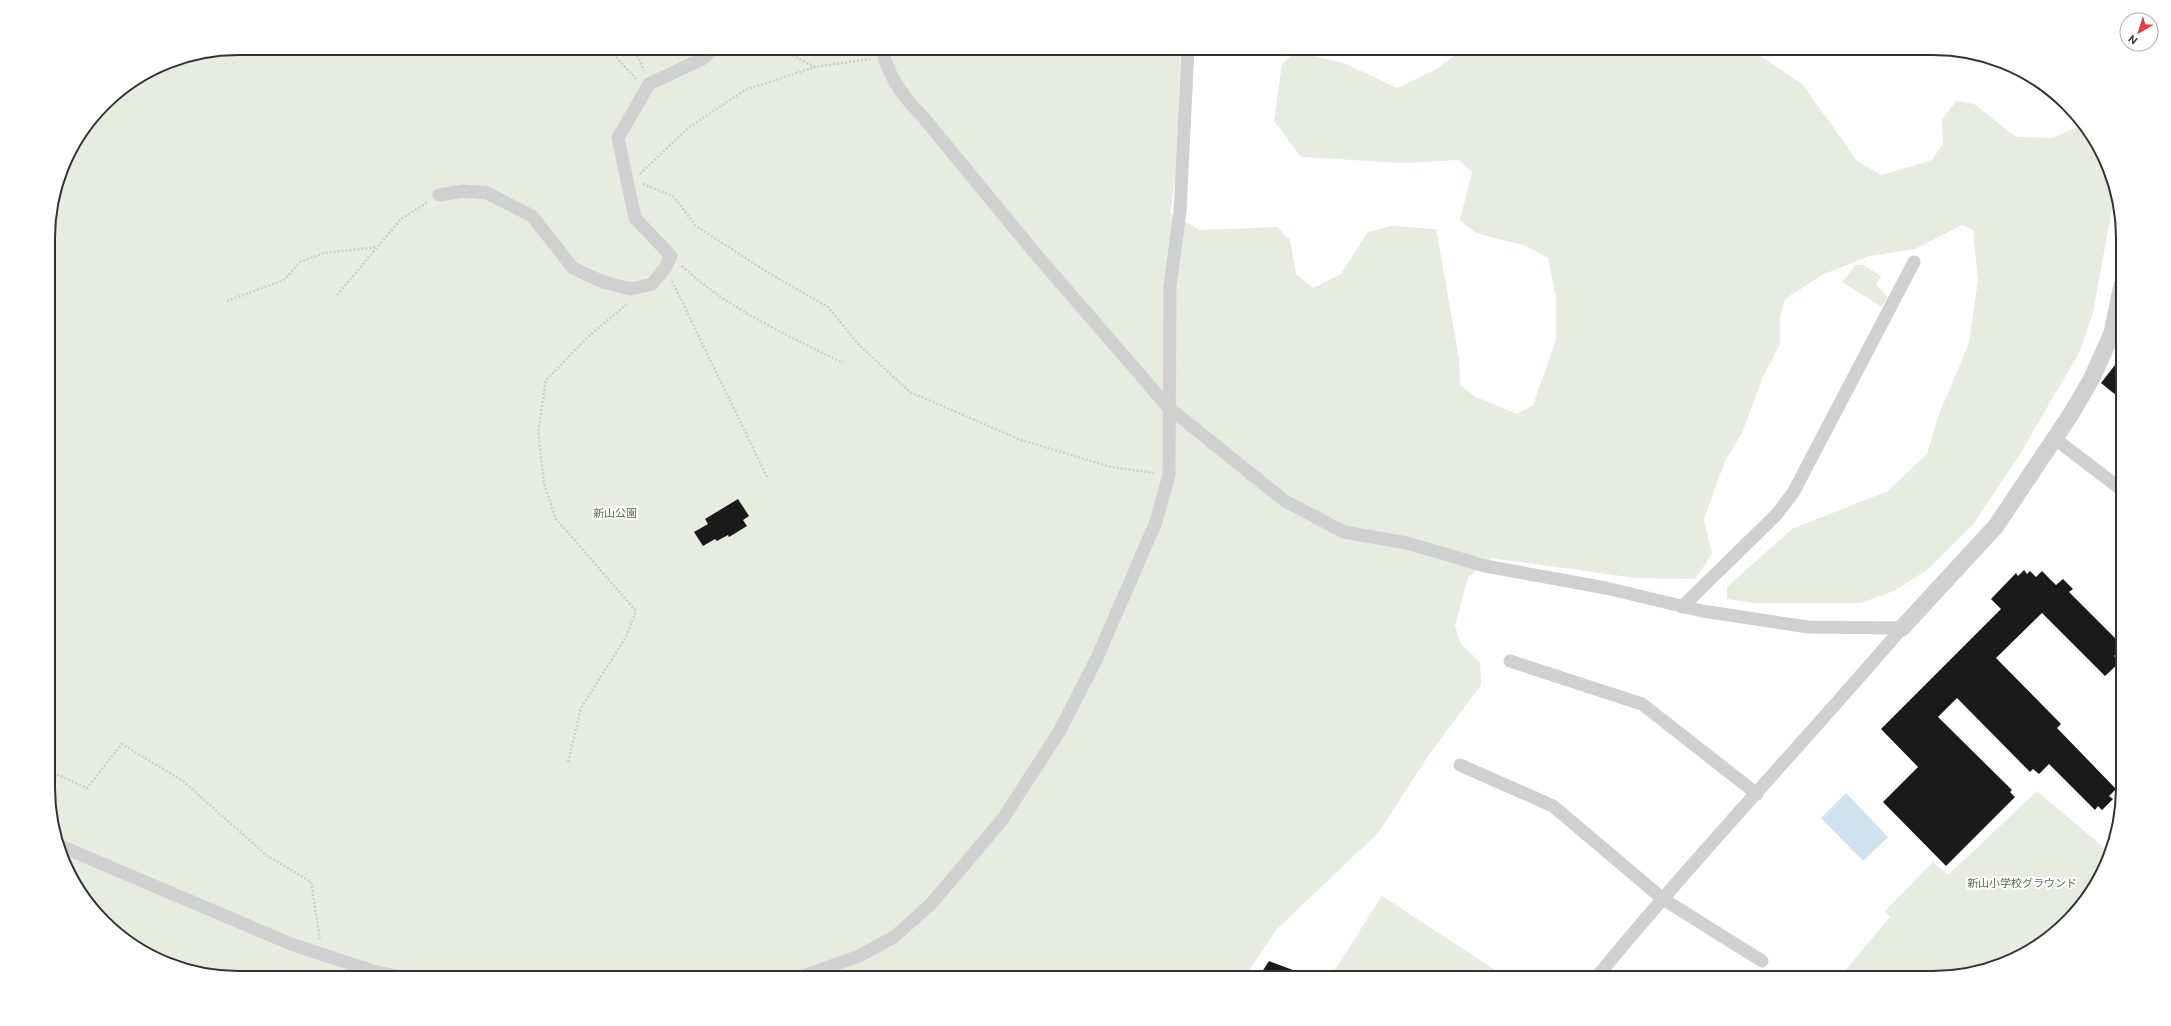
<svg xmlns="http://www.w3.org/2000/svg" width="2171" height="1026" font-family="Ubuntu,'Noto Sans JP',sans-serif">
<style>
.green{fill:#e6ecdf}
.water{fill:#cfe2ee}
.building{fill:#1a1a1a}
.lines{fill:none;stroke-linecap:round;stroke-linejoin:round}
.path{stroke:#cdcdcd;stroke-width:2.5;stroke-dasharray:2 2;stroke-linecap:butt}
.minor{stroke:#d0d0d0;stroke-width:13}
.tertiary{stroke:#d0d0d0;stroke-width:17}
.labels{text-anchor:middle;stroke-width:4;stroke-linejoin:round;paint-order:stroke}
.park-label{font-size:11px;fill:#56703f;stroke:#fff}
.rim{fill:none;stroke:#333;stroke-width:2}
</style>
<rect width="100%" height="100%" fill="#fff"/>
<g class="green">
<polygon points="238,48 1181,48 1175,181 1170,213 1200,230 1277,227 1290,240 1296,274 1313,288 1341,274 1368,232 1392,226 1436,229 1459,358 1460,385 1476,397 1517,414 1533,405 1556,340 1556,297 1548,258 1526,246 1476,233 1460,220 1472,172 1459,160 1404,163 1301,157 1274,121 1282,64 1295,52 1344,63 1397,88 1435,70 1465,48 1749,48 1803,85 1858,162 1882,175 1932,160 1943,144 1942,120 1956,101 1974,104 2016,137 2052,138 2085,124 2109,166 2115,191 2093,313 2079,353 2017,459 1975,522 1927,570 1896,590 1861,603 1754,603 1727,599 1727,587 1792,529 1888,491 1927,454 1939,414 1969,343 1978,280 1973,230 1962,225 1915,249 1869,256 1822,275 1785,299 1780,316 1780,344 1762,379 1742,433 1725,461 1704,519 1712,554 1695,579 1635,578 1491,558 1468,577 1455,626 1461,644 1480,662 1481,685 1428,756 1378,833 1278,928 1244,978 238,978 165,963 122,939 87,903 62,860 50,813 48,226 68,154 113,95 166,62"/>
<polygon points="1856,265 1863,265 1881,276 1876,285 1883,291 1887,298 1882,307 1842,282"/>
<polygon points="2037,791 2110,853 2108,861 2084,904 2039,946 1994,968 1945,978 1839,978 1890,917 1885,911 1933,862 1948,875"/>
<polygon points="1382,896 1507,978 1338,978 1332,974"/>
</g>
<polygon class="water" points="1846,793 1888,837 1863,861 1821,818"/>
<g class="building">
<polygon points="2122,356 2122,400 2101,383"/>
<polygon points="738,499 749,516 743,520 747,526 729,537 728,535 717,541 715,539 703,546 694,532 708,524 705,519"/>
<polygon points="2024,570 2027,574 2030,571 2036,577 2042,571 2056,585 2063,579 2073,589 2069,592 2123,646 2114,656 2120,662 2105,676 2042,613 1996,658 2061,724 2057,728 2116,789 2109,796 2113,799 2102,810 2098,806 2095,810 2049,764 2039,774 2033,769 2030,772 1957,698 1938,717 2012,790 2010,792 2015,797 1946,866 1883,802 1918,767 1881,729 2001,609 1991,599 2016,573 2018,576"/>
<polygon points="1269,961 1309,976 1309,978 1258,978"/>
</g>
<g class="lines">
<g class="path">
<polyline points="608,48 636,79"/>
<polyline points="634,48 644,71"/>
<polyline points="778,48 815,67 870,59"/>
<polyline points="640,174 688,128 745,90 815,67"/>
<polyline points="643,184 673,196 696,226 767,272 828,307 860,346 910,392 1021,440 1111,467 1155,473"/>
<path d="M682 266C728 309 787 335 843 363"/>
<polyline points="672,281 767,477"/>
<polyline points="337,295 401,219 428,202"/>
<polyline points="227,301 284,280 300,262 325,253 377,247"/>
<polyline points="568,762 581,708 626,637 636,611 556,519 544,483 538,431 546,380 589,336 628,303"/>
<polyline points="50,771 87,788 122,744 183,781 266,855 311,882 320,939"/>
</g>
<g class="minor">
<path d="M882 48C887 75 904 98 923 117L1034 252 1168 407 1285 501 1344 532 1407 543 1485 566 1606 588 1702 611 1808 627 1902 628"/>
<polyline points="439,195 464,191 487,193 532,216 573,268 603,282 631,289 652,284 665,268 671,256 635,218 618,138 649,84 702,59 715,48"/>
<polyline points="2054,438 2122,490"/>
<polyline points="1682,607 1776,515 1793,493 1914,262"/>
<polyline points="1510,661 1642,704 1757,794"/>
<polyline points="1460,765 1553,806 1663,899 1762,961"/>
<polyline points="58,845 291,944 373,971 405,978"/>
<polyline points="798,978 859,956 894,937 931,904 1002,820 1059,732 1097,658 1156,522 1169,475 1170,286 1180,212 1188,48"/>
<path d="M1596 978C1694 858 1801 746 1902 628"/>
</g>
<polyline class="tertiary" points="1902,628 1996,526 2071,414 2092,378 2112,333 2122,285"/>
</g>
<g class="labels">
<g class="park-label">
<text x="615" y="517">新山公園</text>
<text x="2022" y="887">新山小学校グラウンド</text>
</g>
</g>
<path d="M0 0H2171V1026H0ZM238 55H1933A183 183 0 0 1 2116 238V788A183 183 0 0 1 1933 971H238A183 183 0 0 1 55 788V238A183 183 0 0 1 238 55Z" fill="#fff" fill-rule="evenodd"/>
<path class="rim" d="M238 55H1933A183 183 0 0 1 2116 238V788A183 183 0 0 1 1933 971H238A183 183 0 0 1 55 788V238A183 183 0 0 1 238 55Z"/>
<g transform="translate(2139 32) rotate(219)"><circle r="19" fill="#ffffff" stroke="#adadad"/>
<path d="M0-3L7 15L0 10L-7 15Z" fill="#e63946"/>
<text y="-6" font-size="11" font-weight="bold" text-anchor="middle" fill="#333333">N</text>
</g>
</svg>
